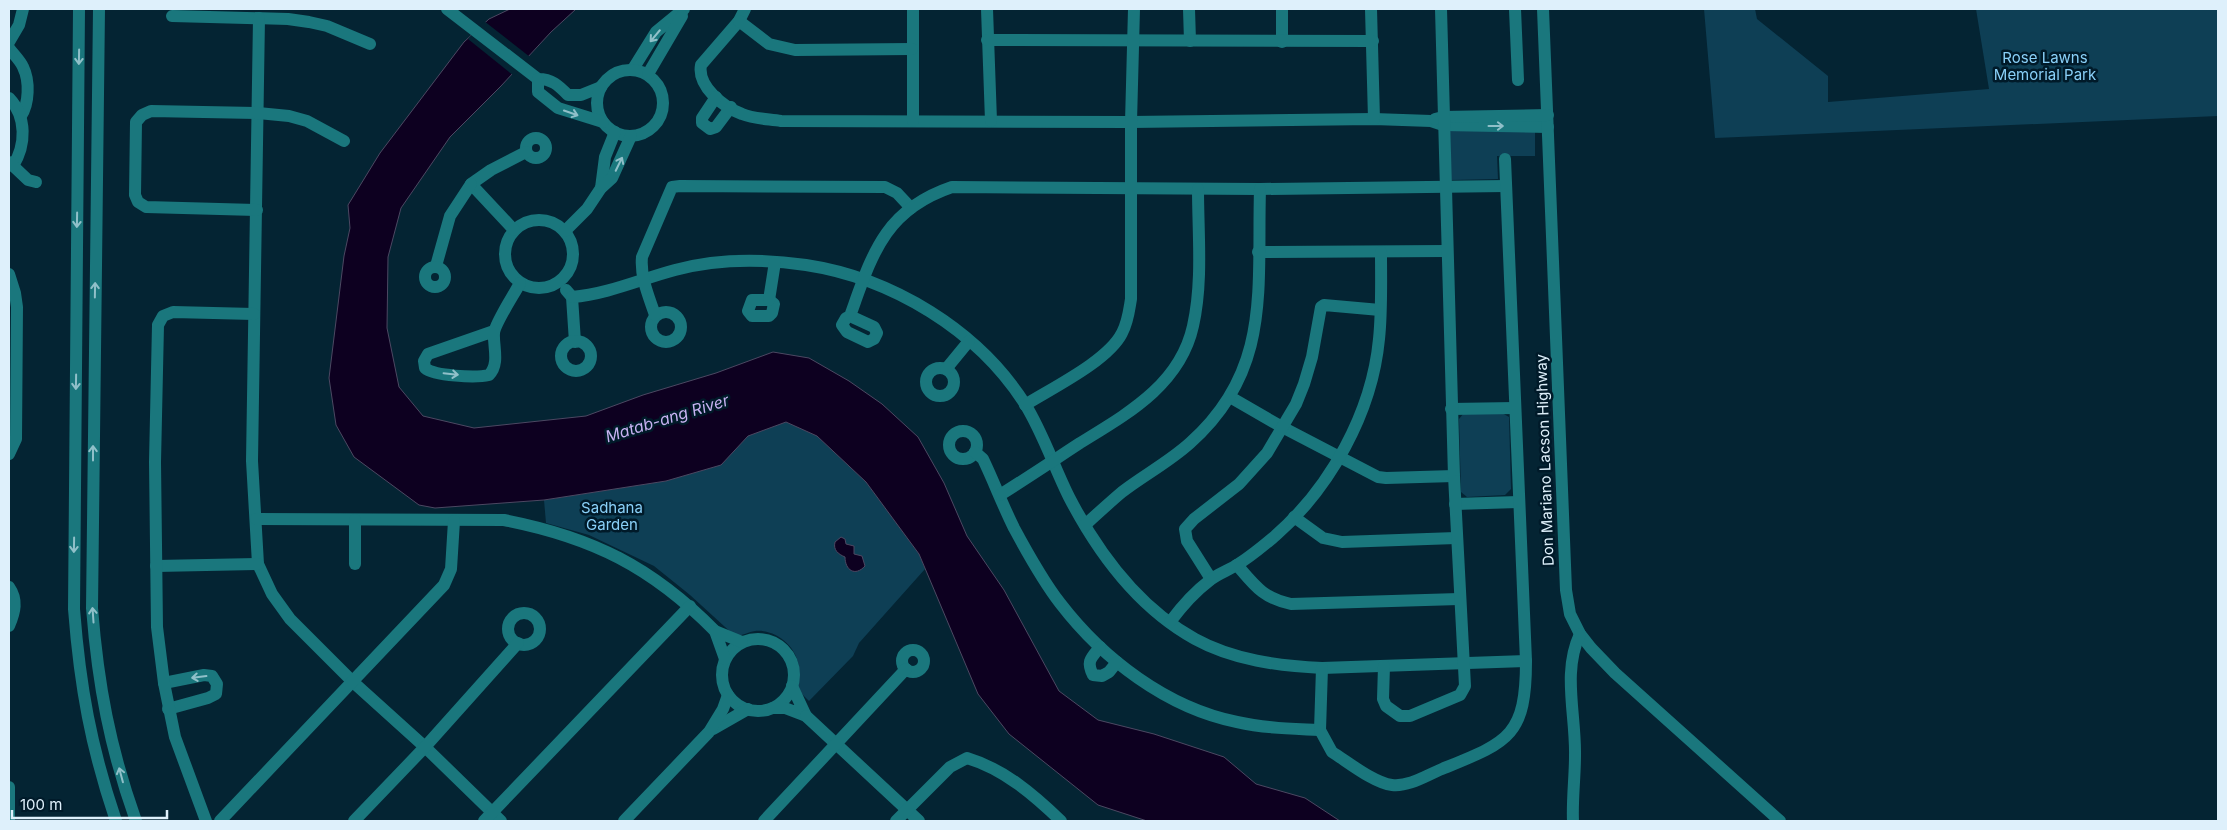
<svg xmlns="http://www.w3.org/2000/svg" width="2227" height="830" font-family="Inter,sans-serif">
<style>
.green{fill:#0e3f55}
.water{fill:#0d0020;stroke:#4c4862}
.pier{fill:#042433}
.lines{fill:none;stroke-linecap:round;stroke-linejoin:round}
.minor{stroke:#1a777d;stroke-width:12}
.oneway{stroke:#90c0c9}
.labels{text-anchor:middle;stroke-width:5;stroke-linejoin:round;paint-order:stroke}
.park-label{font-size:15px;fill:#89d0f8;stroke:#001a29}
.street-label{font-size:15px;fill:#def0fb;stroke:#001a29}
.water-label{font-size:16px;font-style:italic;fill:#c7b2f2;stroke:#001a29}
</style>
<rect width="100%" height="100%" fill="#042433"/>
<g class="green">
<polygon points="1704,9 1755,9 1757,19 1828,76 1828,102 1989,89 1976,9 2218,9 2218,116 1715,138"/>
<polygon points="1535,130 1535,156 1497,156 1498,179 1451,180 1450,131"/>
<polygon points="1464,413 1502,413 1509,417 1511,489 1505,495 1467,497 1461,492 1459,419"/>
<path d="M786 422 817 436 866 482 919 554 925 569 859 643 853 656 809 701 797 689C798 682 799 675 799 669 798 647 776 629 755 631 749 632 742 635 736 637L690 595 654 566 589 535 546 523 544 500 666 481 721 465 748 436Z"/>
</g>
<g class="water">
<polygon points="510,9 576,9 551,32 501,86 450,137 401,208 388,257 387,328 399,387 423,416 474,428 586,416 643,395 716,373 773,352 809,358 849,381 882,404 918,437 944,483 967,536 1004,590 1059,691 1098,720 1154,734 1224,757 1256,784 1305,798 1340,821 1147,821 1098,805 1009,734 978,694 919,554 866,482 817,436 786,422 748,436 721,465 666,481 544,500 435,508 419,505 354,457 336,425 329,378 344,256 350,228 348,205 380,153 464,42 489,19"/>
<path d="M841 537 845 539 846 544 854 546V554L862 556 865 566C855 577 845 570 845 557 838 554 833 550 835 542Z"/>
</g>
<polygon class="pier" points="484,21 530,57 514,76 468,39"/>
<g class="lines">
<g class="minor">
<path d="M79 9 74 609C80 687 91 747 116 821"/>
<path d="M99 9 92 608C98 685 110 748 136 821"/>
<path d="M447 9 538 79C552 79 558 85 568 95H581L601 87"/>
<path d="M745 9 739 21 701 65C697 86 723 107 742 114 754 119 769 119 781 121L1131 122 1374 119 1431 121 1443 125 1548 127"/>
<polyline points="913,9 913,121"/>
<polyline points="987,9 991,121"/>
<polyline points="1189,9 1190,41"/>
<polyline points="1282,9 1282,42"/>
<polyline points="1371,9 1374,119"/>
<polyline points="1515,9 1518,80"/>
<polyline points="1543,9 1566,590 1570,614 1580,634 1591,648 1615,673 1780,821"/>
<polyline points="172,16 288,19 309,22 327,26 370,44"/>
<polyline points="259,18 252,461 258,564 272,594 290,619 353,682 425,747 501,821"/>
<polyline points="739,21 769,44 795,50 912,49"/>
<polyline points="987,40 1373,41"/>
<polyline points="9,42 19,25 23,9"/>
<path d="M9 48C13 54 20 60 23 67 30 81 29 104 21 116"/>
<polyline points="633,69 656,32 684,9"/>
<circle cx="630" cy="103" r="33"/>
<polyline points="648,74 682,16"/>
<polyline points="538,79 538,92 558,108 603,122"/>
<polyline points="716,97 702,118 702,123 710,129 716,127 731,107"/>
<path d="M9 98C27 117 26 145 13 166"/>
<polyline points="1435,119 1443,117 1548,115"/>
<circle cx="536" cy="148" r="10"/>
<polyline points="9,162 28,180 36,182"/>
<polyline points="601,188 605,157 615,132"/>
<polyline points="257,210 146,207 138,202 135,195 136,122 142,115 151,111 258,113 289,116 307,121 344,141"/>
<circle cx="539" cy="254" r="34"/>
<polyline points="514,230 471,184 491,170 526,152"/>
<polyline points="565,231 587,209 601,188 612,178 631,136"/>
<polyline points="1258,252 1447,251"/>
<polyline points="436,266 450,216 471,184"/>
<circle cx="435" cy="277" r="10"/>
<polyline points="9,274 15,293 17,307 16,439 9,454"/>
<polyline points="566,290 572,297 575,342"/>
<path d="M572 297C608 294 641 279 675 270 716 259 764 259 806 265 892 278 978 330 1025 404 1043 433 1054 467 1069 497 1098 553 1139 608 1195 639 1233 660 1279 666 1322 668L1526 661"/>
<polygon points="752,300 769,300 774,304 772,313 769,316 752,316 748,311"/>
<polyline points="769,300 775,262"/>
<circle cx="666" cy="327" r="15"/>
<path d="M655 315C649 297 640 277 642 257L672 187 680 186 885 187 897 193 911 208"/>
<path d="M850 316 874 327 877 333 874 339 868 342 847 332 842 325 846 318 850 316C872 255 884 210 952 187L1260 189 1506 186"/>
<path d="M494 331 428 354 424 361 425 368C434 376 476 378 489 375 500 364 493 346 494 333 495 323 515 293 520 283"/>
<circle cx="576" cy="356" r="15"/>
<circle cx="940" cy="382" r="14"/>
<polyline points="946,369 969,341"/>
<polyline points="1230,397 1282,427 1378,477 1386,478 1454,476"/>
<path d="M1025 405C1052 388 1108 361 1122 333 1128 322 1129 311 1131 299V122L1134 9"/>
<polyline points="1451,409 1515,408"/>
<circle cx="963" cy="445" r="14"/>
<path d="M975 452 983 459C994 482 1003 506 1014 528 1028 554 1043 581 1060 603 1103 659 1167 708 1237 722 1264 728 1292 729 1320 730"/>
<path d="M1000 495C1027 478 1054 460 1080 443 1127 414 1180 385 1193 326 1203 282 1198 234 1198 189"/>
<polyline points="1455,504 1518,502"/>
<polyline points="1294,517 1323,538 1342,542 1456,538"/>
<path d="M256 519 504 520C592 537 652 567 715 631"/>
<path d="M1085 525C1097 514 1109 503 1122 492 1144 475 1169 462 1190 443 1272 370 1257 289 1260 189"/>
<polyline points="355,564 355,520"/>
<path d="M1237 565C1255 586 1263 598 1291 604L1459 599"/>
<polyline points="156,566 258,564"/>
<polyline points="1211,579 1187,541 1185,529 1194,519 1239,484 1267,453 1296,404 1304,384 1312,357 1321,307 1324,305 1380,310"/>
<path d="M9 587C18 600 15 612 9 626"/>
<circle cx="524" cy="629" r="16"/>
<path d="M1170 622C1182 606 1193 593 1209 581 1217 574 1227 571 1235 566 1249 558 1263 546 1275 536 1330 488 1372 413 1379 339 1382 311 1381 281 1381 252"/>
<circle cx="758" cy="675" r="36"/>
<path d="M1100 647C1091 658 1086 661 1093 675L1102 676 1109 672 1117 662"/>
<circle cx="913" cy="661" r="11"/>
<polyline points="725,659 715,631 742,642"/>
<polyline points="1384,666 1383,699 1386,706 1400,716 1410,716 1460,695 1465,686 1454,476 1441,9"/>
<path d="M1322 668 1320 730 1332 752C1348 762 1374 783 1392 785 1409 787 1427 775 1442 769 1508 742 1526 737 1526 661L1505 159"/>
<polyline points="164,683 204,675 212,676 217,684 216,694 208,698 168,709"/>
<polyline points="773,708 785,708 806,716 792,686"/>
<polyline points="806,716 919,821"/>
<polyline points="713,729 748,709"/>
<polyline points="9,787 9,821"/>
<polyline points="206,821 175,737 164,683 157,627 155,462 158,325 163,316 173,312 254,314"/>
<polyline points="220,821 444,585 451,569 454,521"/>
<polyline points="354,821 425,747 518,643"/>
<polyline points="484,821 690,606"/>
<polyline points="624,821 709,732 723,709 728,695"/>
<polyline points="764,821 906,669"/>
<path d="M896 821 950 767 967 758C1004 769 1034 795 1061 821"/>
<path d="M1573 821C1572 800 1575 777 1575 756 1576 715 1562 672 1580 634"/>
</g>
</g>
<defs><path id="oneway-shaft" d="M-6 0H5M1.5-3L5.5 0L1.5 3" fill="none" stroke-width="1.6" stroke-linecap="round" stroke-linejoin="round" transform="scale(1.25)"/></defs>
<g class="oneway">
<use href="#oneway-shaft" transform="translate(655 36) rotate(130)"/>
<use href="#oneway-shaft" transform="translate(79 57) rotate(91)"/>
<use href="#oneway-shaft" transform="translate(571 113) rotate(19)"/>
<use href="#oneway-shaft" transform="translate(1496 126)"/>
<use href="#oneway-shaft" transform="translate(619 164) rotate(-64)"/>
<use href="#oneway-shaft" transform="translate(77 220) rotate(91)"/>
<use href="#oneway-shaft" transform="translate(95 290) rotate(-89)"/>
<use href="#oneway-shaft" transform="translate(451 374) rotate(6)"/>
<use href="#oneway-shaft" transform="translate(76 382) rotate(91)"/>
<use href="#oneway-shaft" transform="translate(93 453) rotate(-90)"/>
<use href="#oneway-shaft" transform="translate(74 545) rotate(91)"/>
<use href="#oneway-shaft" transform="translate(93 615) rotate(-94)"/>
<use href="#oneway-shaft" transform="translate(199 677) rotate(173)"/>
<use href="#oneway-shaft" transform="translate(121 775) rotate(-105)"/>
</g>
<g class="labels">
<g class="park-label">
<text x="2045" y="63">Rose Lawns<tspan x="2045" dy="17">Memorial Park</tspan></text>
<text x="612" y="513">Sadhana<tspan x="612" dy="17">Garden</tspan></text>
</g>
<g class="street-label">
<text transform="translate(1545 460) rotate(-92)" y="5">Don Mariano Lacson Highway</text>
</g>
<g class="water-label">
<text transform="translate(667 418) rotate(-17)" y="6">Matab-ang River</text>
</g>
</g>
<rect width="2227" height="830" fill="none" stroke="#def0fb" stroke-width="20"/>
<path d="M12 810v8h155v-8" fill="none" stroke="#def0fb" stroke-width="2.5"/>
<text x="20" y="810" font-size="15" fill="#def0fb" stroke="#001a29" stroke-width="4" paint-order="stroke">100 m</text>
</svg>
